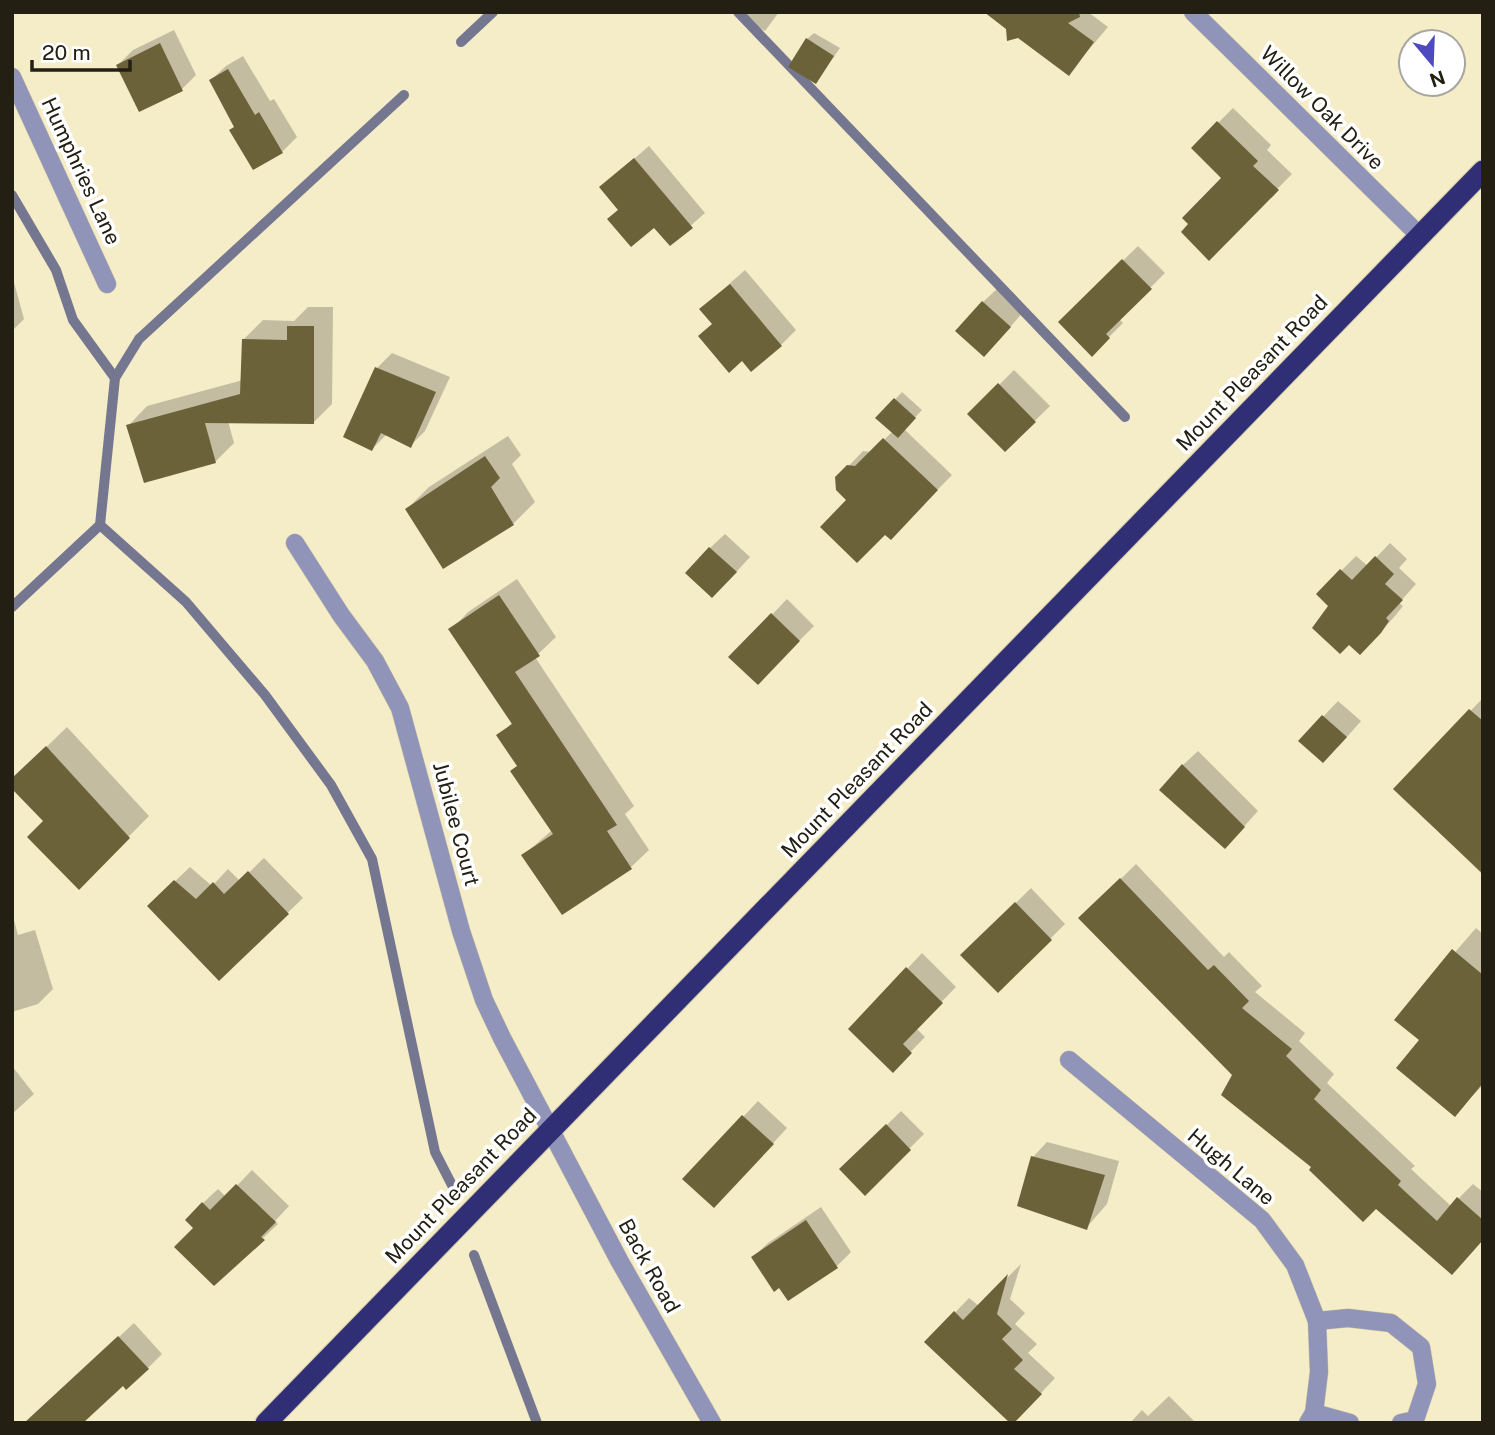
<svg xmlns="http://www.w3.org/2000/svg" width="1495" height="1435" font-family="'Public Sans',sans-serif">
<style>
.shadow{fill:#0003}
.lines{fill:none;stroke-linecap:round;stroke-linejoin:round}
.stream{stroke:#74778f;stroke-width:10}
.building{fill:#6c623a}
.minor-casing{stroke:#cfc7a7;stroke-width:19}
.highway-casing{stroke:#cfc7a7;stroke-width:23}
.minor{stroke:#8f94b8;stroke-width:18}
.highway{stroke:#302f76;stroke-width:21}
.labels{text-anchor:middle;stroke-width:7;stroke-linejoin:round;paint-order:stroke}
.street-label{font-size:21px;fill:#232013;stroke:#fff}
</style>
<rect width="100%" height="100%" fill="#f5ecc8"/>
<g class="shadow">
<polygon points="742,12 779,12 765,31 740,16"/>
<polygon points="994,12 1088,12 1108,27 1069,73 1008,28"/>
<polygon points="174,30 196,75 182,89 118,65 133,50"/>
<polygon points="814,33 840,48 816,82 807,39"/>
<polygon points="243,56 270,101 274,99 297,137 282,152 235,126 211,80 226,66"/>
<polygon points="1233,108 1271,145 1267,150 1292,174 1209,258 1224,178 1193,148"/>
<polygon points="649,146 705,213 670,244 655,225 609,219 619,209 601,187"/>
<polygon points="1138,246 1165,273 1119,319 1123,323 1092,354 1060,322"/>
<polygon points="745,270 796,330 781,345 713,323 701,309"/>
<polygon points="12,275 24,319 12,331"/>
<polygon points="998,288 1024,311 999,340 983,302"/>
<polygon points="308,307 333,307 332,404 313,423 228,421 234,443 215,462 128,426 147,406 243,380 244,339 263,320 294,321"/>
<polygon points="392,353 450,377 425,431 410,446 387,434 372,449 345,436 377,368"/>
<polygon points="1014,370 1050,406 1005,450 970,414"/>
<polygon points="902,392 922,410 904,429 952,475 905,523 849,500 837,478 863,451 872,452 893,431 878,418"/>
<polygon points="508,436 521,455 512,464 535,502 513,524 407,509 429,487"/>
<polygon points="725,534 750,557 727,582 710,548"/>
<polygon points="1390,543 1407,559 1399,568 1416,584 1399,603 1403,606 1395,616 1374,639 1318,594 1356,556 1368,566"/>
<polygon points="517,579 556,637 535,657 634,806 625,814 649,850 631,867 562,912 524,855 552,830 518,765 499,735 513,722 451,630 468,612"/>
<polygon points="787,599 814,626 757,683 731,657"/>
<polygon points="1483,698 1483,875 1395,789"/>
<polygon points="1338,701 1361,721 1338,747 1301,740"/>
<polygon points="67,727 149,816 79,887 30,763"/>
<polygon points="1198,751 1258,811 1239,832 1183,765"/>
<polygon points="264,858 303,898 219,979 149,906 190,867 212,886 228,869 240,881"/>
<polygon points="1136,864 1224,957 1229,952 1262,986 1255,992 1305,1033 1299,1041 1334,1074 1327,1083 1415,1166 1411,1169 1451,1206 1473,1184 1483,1192 1483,1239 1376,1207 1313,1167 1234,1075 1081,918"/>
<polygon points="1031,888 1065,924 998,991 963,955"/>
<polygon points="14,920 18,935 35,930 53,989 38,1004 12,1012"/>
<polygon points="1476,928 1483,934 1483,1085 1455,1114 1421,1039 1397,1019"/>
<polygon points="922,953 956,987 916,1028 925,1037 893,1070 851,1029"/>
<polygon points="12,1066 34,1094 12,1114"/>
<polygon points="758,1101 787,1128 729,1191 685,1179"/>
<polygon points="901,1111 924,1134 865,1193 842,1169"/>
<polygon points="1047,1142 1119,1161 1107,1204 1086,1228 1033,1157"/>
<polygon points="252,1170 289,1206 275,1221 278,1224 214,1284 203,1203 218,1189 226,1197"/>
<polygon points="821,1207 851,1252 837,1266 780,1286 753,1257 768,1243"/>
<polygon points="1021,1264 1010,1299 1025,1313 1015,1324 1037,1344 1028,1353 1055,1378 1027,1408 927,1342 969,1298 979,1306"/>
<polygon points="134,1323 162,1354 148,1368 123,1383 53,1398"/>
<polygon points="1169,1396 1196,1423 1130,1423 1142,1410 1148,1416"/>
</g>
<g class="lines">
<g class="stream">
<polyline points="738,12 1125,417"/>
<polyline points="461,42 493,12"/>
<polyline points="12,195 56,270 73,320 115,378"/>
<polyline points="100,525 186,602 265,695 331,785 372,859 435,1152 455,1191"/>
<polyline points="12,607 100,525 115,378 139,339 404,95"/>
<polyline points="474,1255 537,1423"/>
</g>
</g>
<g class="building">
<polygon points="984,12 1079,12 1080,17 1068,23 1094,42 1069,76 1018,38 1007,41 1006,29"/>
<polygon points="806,38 834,56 816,84 788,67"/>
<polygon points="160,43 183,91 139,112 116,65"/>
<polygon points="228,69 255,115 259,112 283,153 253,170 229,130 234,127 209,80"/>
<polygon points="1217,121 1258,161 1253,166 1279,190 1209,261 1181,232 1188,224 1182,218 1221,178 1191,148"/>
<polygon points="634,158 693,228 670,246 654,228 631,247 607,219 618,210 599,187"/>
<polygon points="1122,259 1152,289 1106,334 1110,338 1092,357 1058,322"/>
<polygon points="730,284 782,346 751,372 742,361 729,373 698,336 712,324 699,309"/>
<polygon points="982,301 1011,327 984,357 955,331"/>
<polygon points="287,326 314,326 314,424 205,423 216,463 144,483 126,425 240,394 242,339 287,340"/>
<polygon points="375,367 436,392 411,448 381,433 372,451 343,437"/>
<polygon points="998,383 1036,422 1005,452 967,414"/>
<polygon points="894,398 916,418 898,438 875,418"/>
<polygon points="883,438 938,490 891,540 885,535 857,563 820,527 846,500 836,490 835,477 847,465 855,466"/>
<polygon points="485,456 500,478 491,487 514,525 443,569 405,509"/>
<polygon points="709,547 737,572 712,598 685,573"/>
<polygon points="1375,556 1394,574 1385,584 1403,600 1386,618 1389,621 1381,633 1360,655 1349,645 1340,654 1312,628 1328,606 1316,594 1340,569 1352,580"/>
<polygon points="499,595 540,656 515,672 617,825 607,831 632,869 562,915 521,855 553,834 510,771 517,766 496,735 512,724 448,629"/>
<polygon points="771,613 800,641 758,685 728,657"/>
<polygon points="1469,709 1483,721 1483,874 1393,789"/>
<polygon points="1322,715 1347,737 1323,763 1298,741"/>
<polygon points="46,746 130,838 79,890 27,837 43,821 12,789 12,778"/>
<polygon points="1182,764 1245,827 1225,849 1159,790"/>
<polygon points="248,871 289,914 219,981 147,906 174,880 196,899 213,882 224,894"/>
<polygon points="1120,878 1208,970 1214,965 1249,1001 1242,1008 1292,1049 1286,1056 1321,1090 1314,1099 1401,1181 1398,1185 1437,1221 1457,1197 1483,1220 1483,1240 1452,1275 1376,1209 1363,1222 1309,1170 1311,1167 1221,1095 1232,1075 1078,918"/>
<polygon points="1015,902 1052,940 998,993 960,955"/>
<polygon points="1452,949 1483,975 1483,1083 1455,1117 1396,1068 1419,1040 1394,1020"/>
<polygon points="906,967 943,1003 903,1044 912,1053 893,1073 848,1029"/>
<polygon points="742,1115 774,1144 714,1208 682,1179"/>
<polygon points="886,1124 911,1150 865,1196 839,1169"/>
<polygon points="1031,1156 1105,1175 1087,1230 1017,1206"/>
<polygon points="236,1184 276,1222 261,1237 265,1240 214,1286 174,1247 193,1228 185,1220 202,1202 210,1210"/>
<polygon points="806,1220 838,1268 788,1301 779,1288 774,1292 751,1257"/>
<polygon points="1008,1274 997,1314 1012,1329 1002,1339 1023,1360 1014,1369 1042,1394 1014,1423 1010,1423 924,1342 954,1311 963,1320"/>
<polygon points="118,1336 149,1369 126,1390 123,1386 83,1423 24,1423"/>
</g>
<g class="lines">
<defs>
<g id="minor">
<polyline points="1193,12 1420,236"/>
<polyline points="12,77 107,284"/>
<polyline points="295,543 341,615 375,661 400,708 461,931 484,1000 502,1038 620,1262 712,1423"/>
<polyline points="1069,1060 1262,1220 1295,1265 1317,1321 1319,1372 1314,1413 1308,1423"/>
<polyline points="1317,1321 1348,1318 1391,1323 1421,1347 1427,1384 1415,1420 1401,1423"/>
<polyline points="1314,1413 1350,1423"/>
</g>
<polyline id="highway" points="266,1423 1483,171"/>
</defs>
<use href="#minor" class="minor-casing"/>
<use href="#highway" class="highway-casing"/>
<use href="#minor" class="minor"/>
<use href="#highway" class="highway"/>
</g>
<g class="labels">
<g class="street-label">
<text transform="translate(1322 108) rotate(45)" y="7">Willow Oak Drive</text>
<text transform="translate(81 171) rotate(65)" y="7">Humphries Lane</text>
<text transform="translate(1252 373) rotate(-46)" y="7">Mount Pleasant Road</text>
<text transform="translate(857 780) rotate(-46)" y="7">Mount Pleasant Road</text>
<text transform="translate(456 824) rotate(75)" y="7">Jubilee Court</text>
<text transform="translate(1231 1167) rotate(40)" y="7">Hugh Lane</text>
<text transform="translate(461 1186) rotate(-46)" y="7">Mount Pleasant Road</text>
<text transform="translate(649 1266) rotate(61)" y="7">Back Road</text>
</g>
</g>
<rect width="1495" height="1435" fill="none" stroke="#232013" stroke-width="28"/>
<g transform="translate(1432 63) rotate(161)"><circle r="33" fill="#ffffff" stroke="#a7a6a1" stroke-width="2"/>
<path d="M0-5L12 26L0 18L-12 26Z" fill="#4e49c0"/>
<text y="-10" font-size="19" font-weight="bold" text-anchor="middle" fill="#232013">N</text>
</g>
<path d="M32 60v10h98v-10" fill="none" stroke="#232013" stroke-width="3.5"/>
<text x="42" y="60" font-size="21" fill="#232013" stroke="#ffffff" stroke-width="5" paint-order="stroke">20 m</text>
</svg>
